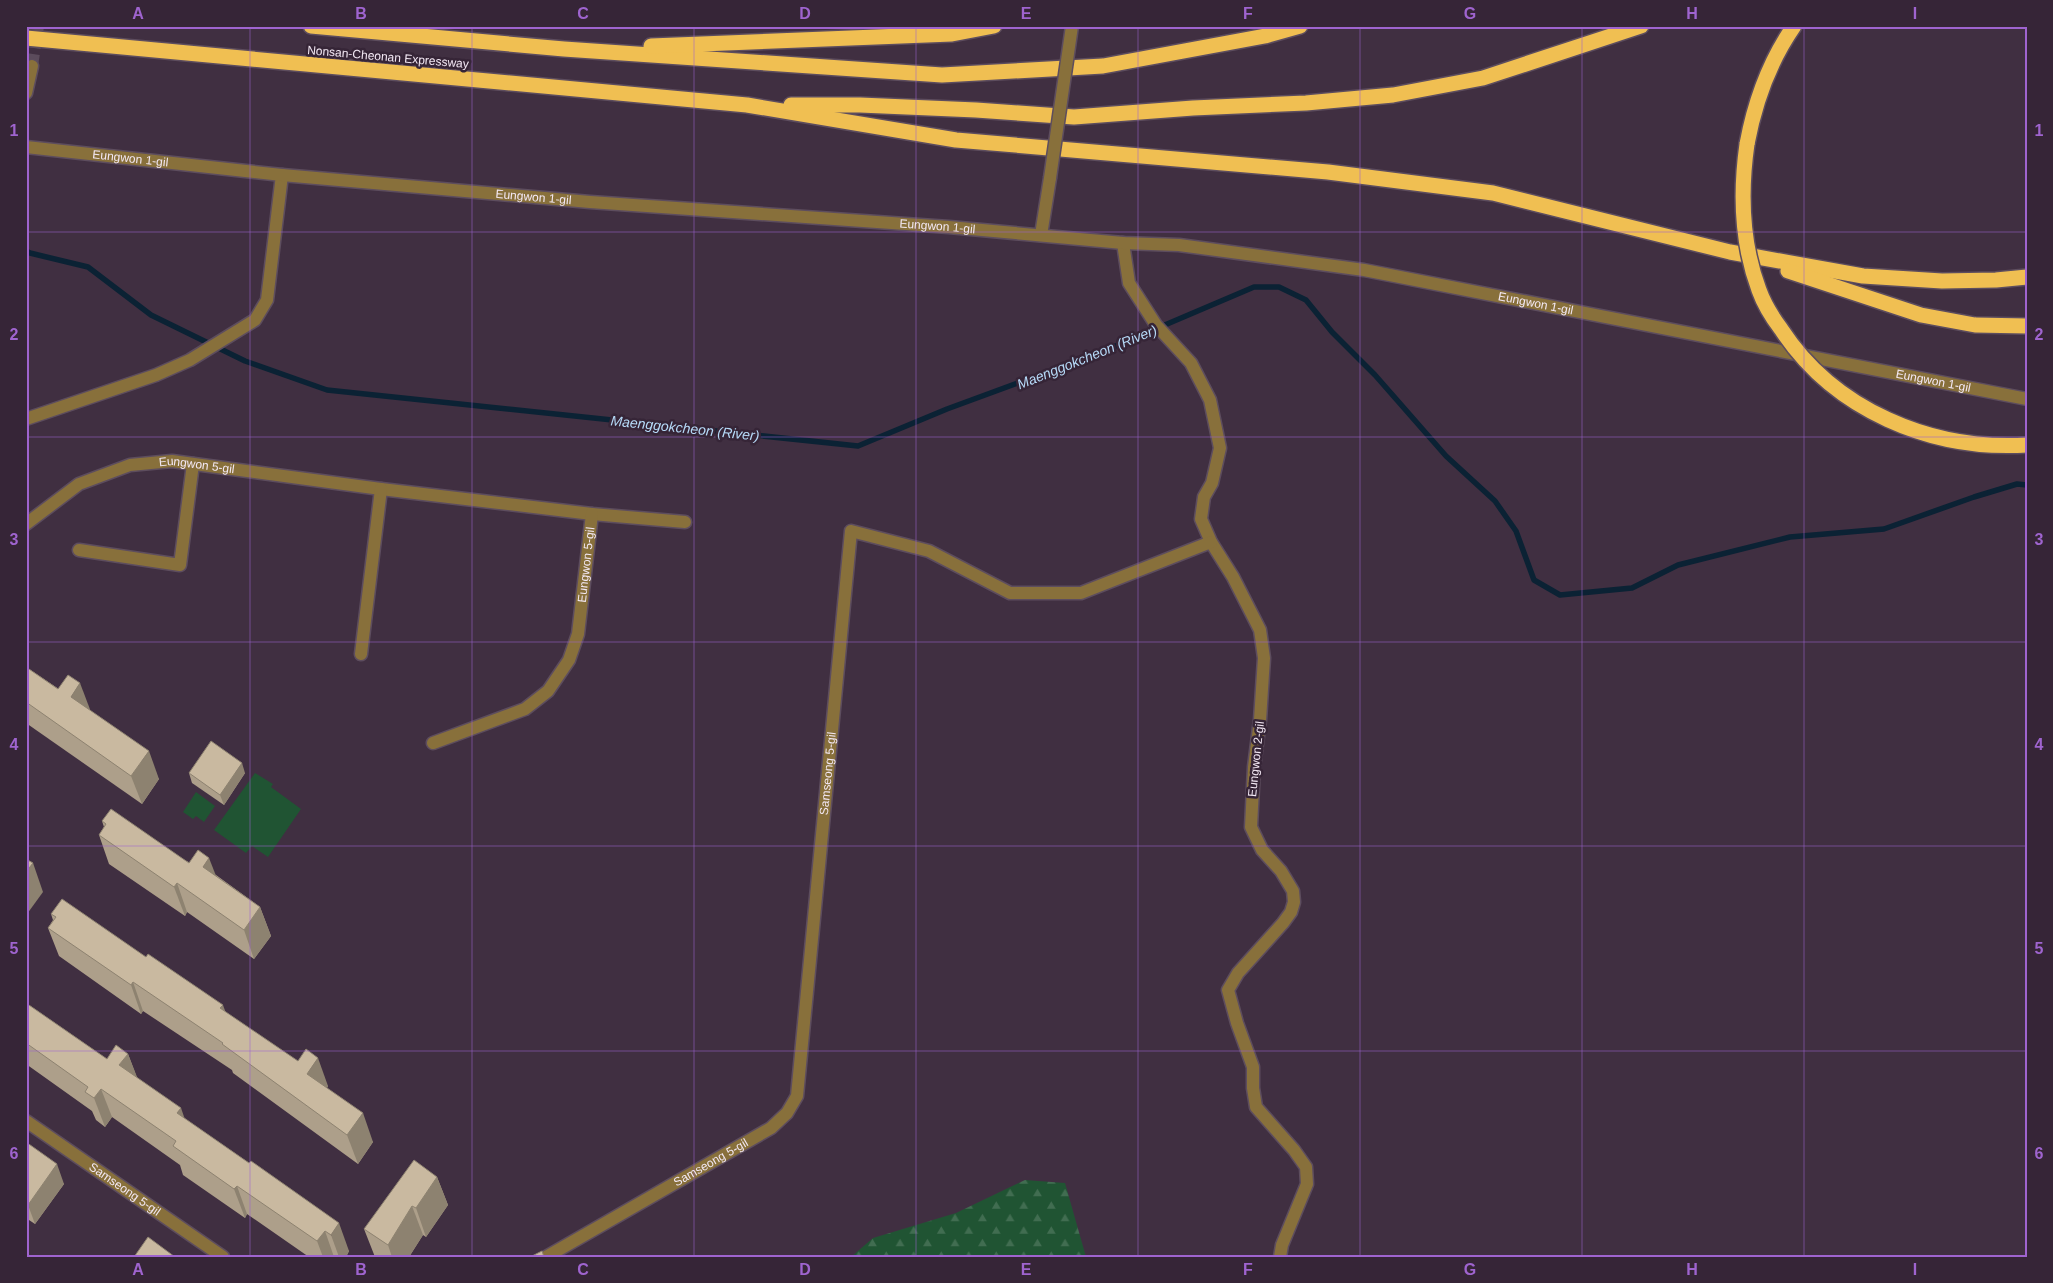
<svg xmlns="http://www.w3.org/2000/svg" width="2053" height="1283" font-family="Arial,sans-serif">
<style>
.forest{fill:url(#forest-firs)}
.green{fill:#205433}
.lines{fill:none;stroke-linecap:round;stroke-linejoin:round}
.stream{stroke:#0b2234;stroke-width:5.5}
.minor-tunnel{stroke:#5b4b5c;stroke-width:12;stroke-dasharray:12 6;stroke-linecap:butt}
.minor-casing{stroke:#5d4d5e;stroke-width:15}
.tertiary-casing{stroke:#5d4d5e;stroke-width:15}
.motorway-casing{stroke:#5d4d5e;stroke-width:18}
.minor{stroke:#88703b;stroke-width:12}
.tertiary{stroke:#88703b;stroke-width:12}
.motorway{stroke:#f0bf52;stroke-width:15}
.minor-bridge-casing{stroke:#5d4d5e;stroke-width:15;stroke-linecap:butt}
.motorway-bridge-casing{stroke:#5d4d5e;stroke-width:18;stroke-linecap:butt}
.minor-bridge{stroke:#88703b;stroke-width:12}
.motorway-bridge{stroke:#f0bf52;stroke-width:15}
.wall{fill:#ad9f8a}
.shaded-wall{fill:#8d8270}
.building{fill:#c9b9a0;stroke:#8d8270}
.grid{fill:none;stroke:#9f64cf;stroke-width:1;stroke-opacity:0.55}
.labels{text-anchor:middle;stroke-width:5;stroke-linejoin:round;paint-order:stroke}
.street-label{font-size:12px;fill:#f3e8f4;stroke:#362537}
.water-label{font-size:14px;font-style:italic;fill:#b6daf8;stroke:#362537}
.neatline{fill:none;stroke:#9f64cf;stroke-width:2}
.grid-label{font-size:16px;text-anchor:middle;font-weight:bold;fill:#9f64cf}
</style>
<defs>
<pattern id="forest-firs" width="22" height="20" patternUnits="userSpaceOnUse" patternTransform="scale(1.25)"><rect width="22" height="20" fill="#205433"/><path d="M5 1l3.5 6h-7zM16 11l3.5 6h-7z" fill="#416d51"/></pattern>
</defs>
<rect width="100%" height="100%" fill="#402f41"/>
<polygon class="forest" points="1025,1180 1065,1183 1086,1257 851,1257 873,1238 956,1213"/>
<g class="green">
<polygon points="255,773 273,784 271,787 301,809 268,857 252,846 246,853 214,830"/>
<polygon points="196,792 215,806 204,822 196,816 193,819 183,812"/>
</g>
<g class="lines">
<polyline class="stream" points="26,251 30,253 88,267 151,315 245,361 327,390 858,446 947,409 1099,353 1254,287 1279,287 1306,300 1332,332 1375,375 1446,456 1495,501 1516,531 1534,580 1560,595 1632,588 1678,565 1790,537 1884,529 1974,497 2017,484 2027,485"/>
<polyline class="minor-tunnel" points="32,66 38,26"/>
<defs>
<g id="minor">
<polyline points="26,93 32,66"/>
<polyline points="1041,235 1050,178"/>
<polyline points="1123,243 1129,283 1156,325 1191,363 1210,400 1220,448 1212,483 1204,497 1201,519 1211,542 1233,577 1260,630 1264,658 1260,720 1254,767 1251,827 1262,850 1281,871 1293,891 1294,902 1291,912 1283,923 1238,973 1228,990 1237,1023 1253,1067 1253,1088 1256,1107 1294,1150 1306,1167 1307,1184 1282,1245 1280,1257"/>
<polyline points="26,419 156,375 190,360 255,320 267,300 282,175"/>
<path id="s1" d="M26 524 79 484 130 465 172 461 381 489 592 514 685 522"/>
<polyline points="79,550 180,565 193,464"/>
<polyline points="361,654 381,489"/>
<path id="s2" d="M433 743 525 709 548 691 569 660 578 634 592 514"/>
<path id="s3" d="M26 1121 223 1257"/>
<path id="s4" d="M546 1257 771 1128 787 1113 797 1096 851 531 929 551 1010 593H1081L1211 542"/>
</g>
<g id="tertiary">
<path id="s5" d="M26 147 282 175 590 202 949 227 1123 243 1179 245 1364 270 2027 399"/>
</g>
<g id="motorway">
<polyline points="311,26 564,49 942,75 1103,66 1265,36 1300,26"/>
<polyline points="26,38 747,105 956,140 1328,172 1493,193 1730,252 1863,276 1942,281 1996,280 2027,277"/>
<polyline points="651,46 952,34 994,26"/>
<polyline points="791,105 860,105 976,110 1074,117 1193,108 1306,103 1393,95 1483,78 1641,26"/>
<path d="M1747 144C1755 101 1769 62 1794 26"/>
<polyline points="1788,271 1921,315 1975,325 2027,326"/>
</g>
</defs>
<use href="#minor" class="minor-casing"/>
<use href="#tertiary" class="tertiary-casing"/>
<use href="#motorway" class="motorway-casing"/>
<use href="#minor" class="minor"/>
<use href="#tertiary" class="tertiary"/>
<use href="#motorway" class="motorway"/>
<defs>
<polyline id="minor-bridge" points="1050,178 1072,26"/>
<path id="motorway-bridge" d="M1747 144C1740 193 1741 242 1759 290 1764 304 1772 317 1781 329 1834 410 1931 451 2027 445"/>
</defs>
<use href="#minor-bridge" class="minor-bridge-casing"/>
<use href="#motorway-bridge" class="motorway-bridge-casing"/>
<use href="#minor-bridge" class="minor-bridge"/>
<use href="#motorway-bridge" class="motorway-bridge"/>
</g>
<g class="wall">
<polygon points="26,667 90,710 159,779 142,804 26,723"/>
<polygon points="189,773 245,773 224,805 192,783"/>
<polygon points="102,821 216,875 260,907 271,936 254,959 187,912 185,916 109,864 99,835 104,827"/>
<polygon points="51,914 225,1012 328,1086 327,1088 373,1142 358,1164 233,1073 232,1070 143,1011 141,1014 59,956 48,928 53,920"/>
<polygon points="26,1003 107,1059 128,1054 137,1078 184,1118 249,1163 349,1251 346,1257 309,1257 247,1214 245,1218 183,1175 180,1165 112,1117 105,1127 96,1120 92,1111 26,1064"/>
<polygon points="26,1142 64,1184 35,1224 26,1218"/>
<polygon points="437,1177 448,1205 426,1237 423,1235 409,1257 375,1257 364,1229"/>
</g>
<g class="shaded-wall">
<polygon points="80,683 91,712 71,697"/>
<polygon points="149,751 159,779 142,804 131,776"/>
<polygon points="242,763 245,773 224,805 220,795"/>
<polygon points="209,858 220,886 203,867"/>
<polygon points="33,863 43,892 27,914 26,912 26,872"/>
<polygon points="177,883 187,912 185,916 174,887"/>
<polygon points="260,907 271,936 254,959 244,930"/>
<polygon points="133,982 143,1011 141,1014 131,985"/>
<polygon points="223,1005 233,1033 220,1008"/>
<polygon points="128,1054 139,1082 119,1065"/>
<polygon points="318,1058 328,1086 318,1103 307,1074"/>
<polygon points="101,1089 112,1117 105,1127 94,1098"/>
<polygon points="181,1108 191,1137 177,1113"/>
<polygon points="363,1113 373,1142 358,1164 347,1135"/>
<polygon points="57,1164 64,1184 35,1224 28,1205"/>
<polygon points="437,1177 448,1205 426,1237 416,1208"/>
<polygon points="237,1186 247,1214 245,1218 234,1189"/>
<polygon points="412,1206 423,1235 409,1257 392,1257 388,1245"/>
<polygon points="339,1223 349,1251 346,1257 339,1257 331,1235"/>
<polygon points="325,1231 334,1257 323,1257 317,1241"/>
</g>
<g class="building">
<polygon points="26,667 58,689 68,675 80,683 71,697 149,751 131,776 26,702"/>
<polygon points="211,741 242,763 220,795 189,773"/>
<polygon points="111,809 189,863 198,850 209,858 203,867 260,907 244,930 177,883 174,887 99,835 106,824 102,821"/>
<polygon points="26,859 33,863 26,872"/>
<polygon points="62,899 146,957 148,954 223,1005 220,1008 298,1061 306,1049 318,1058 307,1074 363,1113 347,1135 222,1044 223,1043 133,982 131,985 48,928 56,917 51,914"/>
<polygon points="26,1003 107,1059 116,1045 128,1054 119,1065 181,1108 177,1113 249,1163 251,1161 339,1223 331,1235 325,1231 317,1241 237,1186 234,1189 173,1146 176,1141 101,1089 94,1098 85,1092 88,1087 26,1043"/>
<polygon points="26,1142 57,1164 28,1205 26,1203"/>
<polygon points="414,1160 437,1177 416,1208 412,1206 388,1245 364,1229"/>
<polygon points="148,1237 175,1257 134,1257"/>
<polygon points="542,1251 544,1257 530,1257"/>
</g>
<path class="grid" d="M250 26V1257M472 26V1257M694 26V1257M916 26V1257M1138 26V1257M1360 26V1257M1582 26V1257M1804 26V1257M26 232H2027M26 437H2027M26 642H2027M26 846H2027M26 1051H2027"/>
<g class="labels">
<g class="street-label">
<text transform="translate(388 57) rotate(5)" y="4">Nonsan-Cheonan Expressway</text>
<text dy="4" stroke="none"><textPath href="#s5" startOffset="105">Eungwon 1-gil</textPath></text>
<text dy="4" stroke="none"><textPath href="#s5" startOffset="510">Eungwon 1-gil</textPath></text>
<text dy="4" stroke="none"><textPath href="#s5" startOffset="915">Eungwon 1-gil</textPath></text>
<text dy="4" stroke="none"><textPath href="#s5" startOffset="1519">Eungwon 1-gil</textPath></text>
<text dy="4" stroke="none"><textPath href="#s5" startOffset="1924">Eungwon 1-gil</textPath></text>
<text dy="4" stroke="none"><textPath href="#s1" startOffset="188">Eungwon 5-gil</textPath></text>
<text dy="4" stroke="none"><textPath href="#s2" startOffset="262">Eungwon 5-gil</textPath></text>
<text transform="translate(1256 759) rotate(-84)" y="4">Eungwon 2-gil</text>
<text dy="4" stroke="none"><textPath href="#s4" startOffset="625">Samseong 5-gil</textPath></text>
<text dy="4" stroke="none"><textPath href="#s4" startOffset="190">Samseong 5-gil</textPath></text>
<text dy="4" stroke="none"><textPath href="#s3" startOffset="120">Samseong 5-gil</textPath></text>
</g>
<g class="water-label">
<text transform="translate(1087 357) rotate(-22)" y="5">Maenggokcheon (River)</text>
<text transform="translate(685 428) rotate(6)" y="5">Maenggokcheon (River)</text>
</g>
</g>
<rect width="2053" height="1283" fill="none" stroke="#362537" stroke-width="55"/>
<rect x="28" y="28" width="1998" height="1228" class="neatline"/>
<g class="grid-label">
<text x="138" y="19">A</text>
<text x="361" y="19">B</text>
<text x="583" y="19">C</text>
<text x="805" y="19">D</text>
<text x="1026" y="19">E</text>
<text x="1248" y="19">F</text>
<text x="1470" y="19">G</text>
<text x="1692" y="19">H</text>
<text x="1915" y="19">I</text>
<text x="14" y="136">1</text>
<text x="2039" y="136">1</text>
<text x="14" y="340">2</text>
<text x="2039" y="340">2</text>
<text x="14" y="545">3</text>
<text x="2039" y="545">3</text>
<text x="14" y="750">4</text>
<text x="2039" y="750">4</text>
<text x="14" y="954">5</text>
<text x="2039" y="954">5</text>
<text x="14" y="1159">6</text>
<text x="2039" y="1159">6</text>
<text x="138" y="1275">A</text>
<text x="361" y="1275">B</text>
<text x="583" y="1275">C</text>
<text x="805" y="1275">D</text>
<text x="1026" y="1275">E</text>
<text x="1248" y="1275">F</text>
<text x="1470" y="1275">G</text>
<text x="1692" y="1275">H</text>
<text x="1915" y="1275">I</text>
</g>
</svg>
